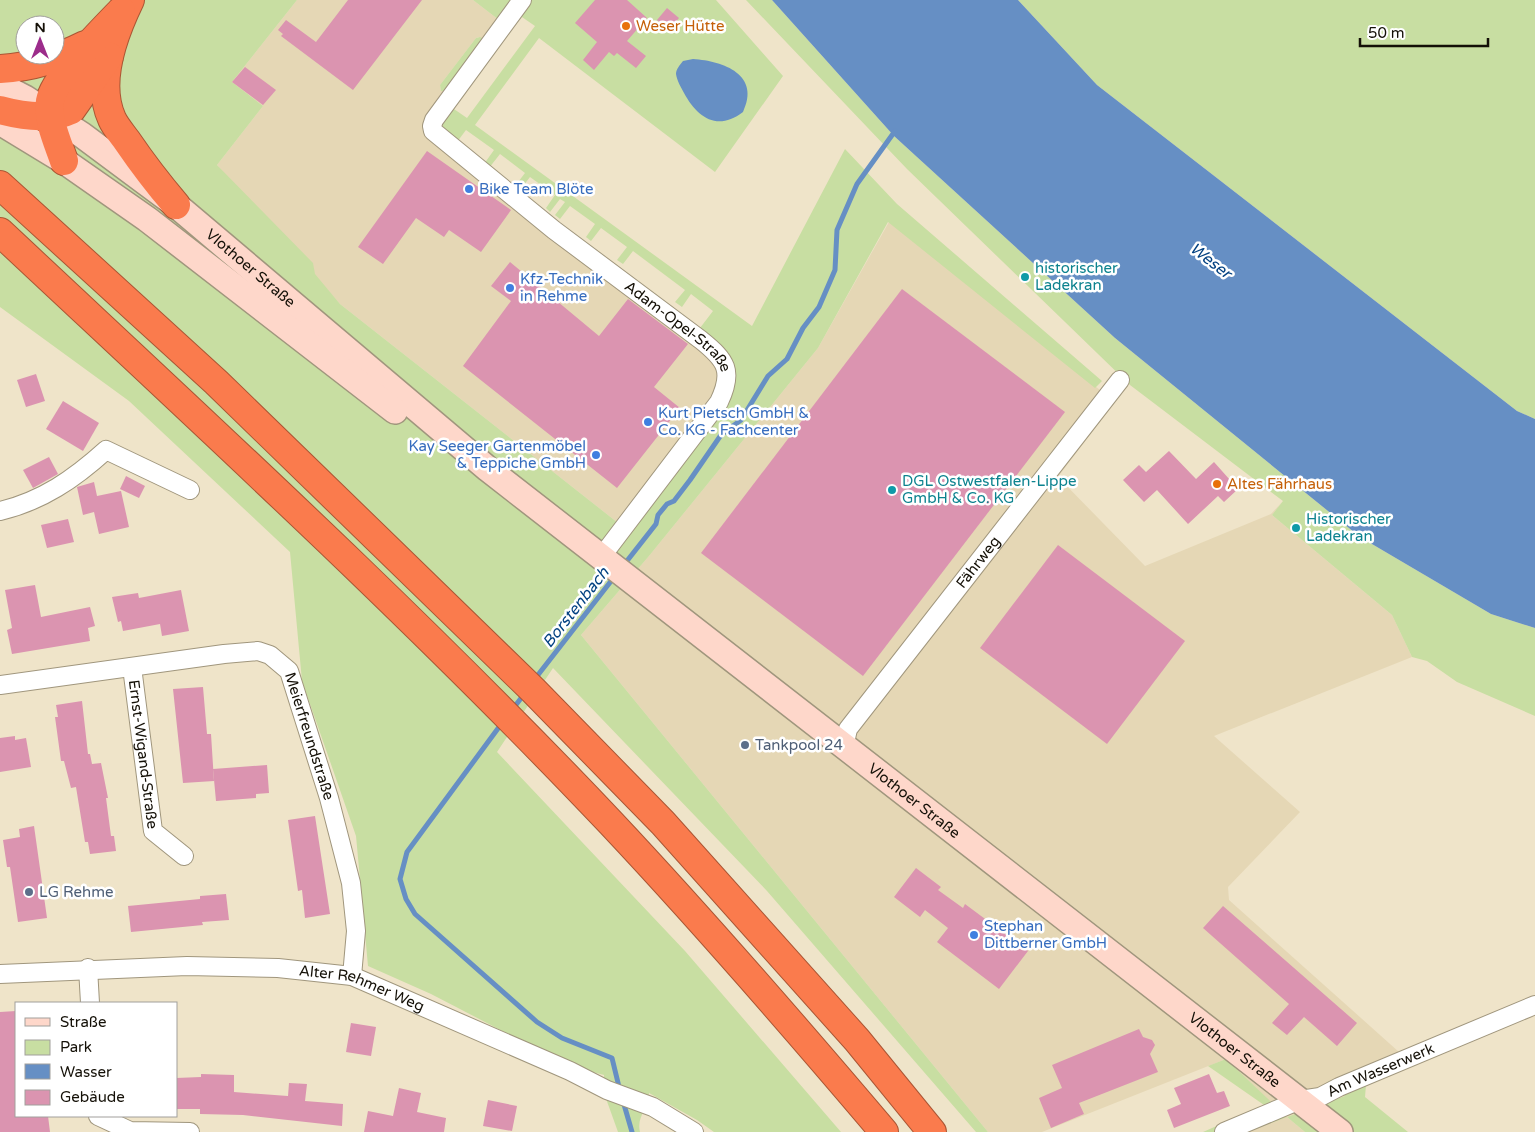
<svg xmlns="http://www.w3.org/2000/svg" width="1535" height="1132" font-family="'Varela Round',sans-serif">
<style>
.built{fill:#e5d7b5;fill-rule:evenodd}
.green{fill:#c8dea2;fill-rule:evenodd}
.water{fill:#668fc4}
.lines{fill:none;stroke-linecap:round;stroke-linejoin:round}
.stream{stroke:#668fc4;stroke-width:5}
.building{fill:#db94b0}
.street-casing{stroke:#a0967d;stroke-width:20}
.secondary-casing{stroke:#a0967d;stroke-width:28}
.highway-casing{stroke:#aa5634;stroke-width:30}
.street{stroke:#fff;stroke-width:18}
.secondary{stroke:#fed7ca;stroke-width:25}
.highway{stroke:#fa7b4d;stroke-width:28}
.food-dot{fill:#e8710a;stroke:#fff;stroke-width:2}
.shop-dot{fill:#3f7fe0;stroke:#fff;stroke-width:2}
.culture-dot{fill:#0f9aa8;stroke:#fff;stroke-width:2}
.service-dot{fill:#5c6f8a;stroke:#fff;stroke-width:2}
.labels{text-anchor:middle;stroke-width:5;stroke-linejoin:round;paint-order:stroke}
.food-label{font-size:15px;fill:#c56008;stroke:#fff;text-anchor:start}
.shop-label{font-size:15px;fill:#366cbe;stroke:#fff;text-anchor:start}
.street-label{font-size:15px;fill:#141007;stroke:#fff}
.culture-label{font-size:15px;fill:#0d838f;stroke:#fff;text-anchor:start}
.service-label{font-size:15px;fill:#4e5e75;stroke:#fff;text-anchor:start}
.water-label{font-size:16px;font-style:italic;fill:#044282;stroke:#fff}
</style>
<rect width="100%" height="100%" fill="#efe4c9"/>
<g class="built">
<path d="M297 0H473L499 20 446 114 454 146 725 349 734 376 627 530 340 304 217 165 263 106 232 82ZM479 37 481 41 444 91H441L440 85 476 38Z"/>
<polygon points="889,222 1115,402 1058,477 1145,566 1271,514 1283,501 1272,515 1392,615 1412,657 1214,736 1300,812 1228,887 1229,900 1399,1052 1327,1082 1345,1096 1287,1117 1305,1132 1248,1132 1286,1117 1226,1059 1042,1132 988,1132 581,635 649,556 818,348"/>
</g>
<g class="green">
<path d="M0 0H297L232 82 263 106 217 165 313 263 315 274 340 304 627 530 734 376 725 349 700 328 713 311 691 294 682 307 675 302 685 290 633 251 623 264 617 260 627 247 601 228 591 241 586 237 595 224 570 206 560 219 555 215 565 202 560 199 550 212 546 208 555 195 530 177 520 190 515 186 525 173 500 154 489 168 484 164 494 150 466 130 454 146 442 128 444 120 451 107 467 118 535 26 519 15 499 20 473 0H716L783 76 715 172 539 38 475 125 752 326 845 149 897 204 1102 381 1095 388 888 222 818 348 649 556 581 635 988 1132H976L767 891 553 668 497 752 685 951 841 1132H714L697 1120 649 1093C649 1107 636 1117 640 1132H618L604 1093V1075L570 1066 431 994 368 966 356 836 302 681 290 552 129 401 0 307ZM25 25H55V55H25Z"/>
<polygon points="746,0 772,0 894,136 1115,338 1360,537 1491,614 1535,628 1535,716 1457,682 1427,661 1412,657 1392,615 1272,515 1283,501 1130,385 907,169"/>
<polygon points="1018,0 1535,0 1535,419 1517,411 1097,85"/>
<polygon points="480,37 482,38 481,41 444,91 441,91 440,85 476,38"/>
<polygon points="1535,996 1535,1014 1366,1085 1365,1097 1408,1132 1305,1132 1287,1117 1248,1132 1203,1132 1264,1105 1208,1066 1226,1059 1287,1117 1345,1096 1327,1082"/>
</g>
<g class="water">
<polygon points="772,0 1018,0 1097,85 1517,411 1535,419 1535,628 1491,614 1360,537 1115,338 894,136"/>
<path d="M693 59C724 61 761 75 743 112 717 132 697 117 684 93 681 87 677 81 676 74 676 69 680 65 683 61Z"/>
</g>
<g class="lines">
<g class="stream">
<polyline points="623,566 656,524 658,515 667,504 674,501 690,480 721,435 741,420 768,376 787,359 803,328 819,307 835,270 837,230 857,184 895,131"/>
<polyline points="534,680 615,576"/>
<polyline points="512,710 525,693"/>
<polyline points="502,723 407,852 400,879 406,899 415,914 537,1022 562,1038 612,1058 620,1091"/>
<polyline points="623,1101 632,1132"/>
</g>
</g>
<g class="building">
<polygon points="348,0 422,0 353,90 281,36 283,34 278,30 286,20 316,42"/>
<polygon points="595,0 627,0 647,18 627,41 646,56 636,68 617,53 614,56 609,52 594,70 583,60 597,42 575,23"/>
<polygon points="667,8 679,18 669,30 657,20"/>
<polygon points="245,67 276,90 263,105 232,82"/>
<polygon points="427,151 511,210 481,252 449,230 444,237 416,218 383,264 358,247"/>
<polygon points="510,262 599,336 628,299 688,344 654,387 680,408 617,488 463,366 511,301 491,286"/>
<polygon points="902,289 1065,412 863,676 701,553"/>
<polygon points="36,374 45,401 26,407 17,380"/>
<polygon points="63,401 99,423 83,451 46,429"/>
<polygon points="1169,451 1196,479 1214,462 1238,489 1224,502 1218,496 1188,524 1157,490 1144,502 1123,480 1139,465 1146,472"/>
<polygon points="49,457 58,474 33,488 23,470"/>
<polygon points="126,476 145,486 139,498 120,489"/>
<polygon points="94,482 97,496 121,491 129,527 99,534 94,512 83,515 77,487"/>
<polygon points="68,519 74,542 47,548 41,525"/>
<polygon points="1058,545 1185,641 1107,744 980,648"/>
<polygon points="35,585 41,617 90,607 95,626 88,628 90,641 12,654 7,630 12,628 5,590"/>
<polygon points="181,590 189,631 162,636 160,624 123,631 121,621 118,622 112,597 138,593 139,598"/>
<polygon points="203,687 207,734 211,734 214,781 183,783 173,689"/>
<polygon points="82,701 88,754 90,754 92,764 101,763 108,798 106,798 111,836 114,836 116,851 90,854 88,842 85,842 76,787 71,788 64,761 61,761 55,717 58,717 56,705"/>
<polygon points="15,736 15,740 26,738 31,767 0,772 0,738"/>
<polygon points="267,765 269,793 256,794 256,798 216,801 213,769"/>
<polygon points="315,816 330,914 305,918 302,890 298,891 288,820"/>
<polygon points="34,826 47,918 18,922 10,867 7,867 3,840 20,837 19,829"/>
<polygon points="916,868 941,887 938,890 963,908 965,904 1028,951 999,989 937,942 948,928 925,910 920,917 894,897"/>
<polygon points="226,894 229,920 202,922 203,925 131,932 128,906 200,899 200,896"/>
<polygon points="1223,906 1357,1023 1337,1046 1304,1017 1287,1035 1272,1023 1289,1004 1203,928"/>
<polygon points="16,1011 16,1116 48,1116 50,1132 0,1132 0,1012"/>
<polygon points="351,1023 376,1027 371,1056 346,1052"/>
<polygon points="1139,1029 1143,1037 1152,1040 1155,1045 1150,1054 1158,1072 1079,1103 1084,1114 1051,1128 1039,1098 1062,1088 1052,1065"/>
<polygon points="201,1074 234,1075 234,1092 288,1096 289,1083 307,1084 305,1101 343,1104 342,1126 243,1115 200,1114 200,1109 176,1109 176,1078 201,1077"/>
<polygon points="1209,1074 1217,1093 1224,1091 1230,1106 1174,1128 1167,1110 1181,1104 1174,1088"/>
<polygon points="399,1088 421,1093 417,1112 446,1118 444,1132 364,1132 368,1111 393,1116"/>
<polygon points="488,1100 517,1106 512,1131 483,1126"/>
</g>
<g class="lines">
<defs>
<g id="street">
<path id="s1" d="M522 0 434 120 432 126 433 131 554 230 701 340C726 360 734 371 719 402L602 556"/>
<path d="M0 511C42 501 74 479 106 450L190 490"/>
<path id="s2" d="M132 667 153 831 184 856"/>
<path id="s3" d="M0 685 224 654 258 651 270 655 289 671 329 798 351 883 356 931 352 976"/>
<path id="s4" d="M844 747 848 729 1120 380"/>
<polyline points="88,968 90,1003"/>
<path id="s5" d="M0 974 187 966 278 968 352 976 570 1071 607 1090 653 1107 694 1132"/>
<polyline points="98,1116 130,1131 190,1132"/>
<path id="s6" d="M1224 1132 1300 1100 1320 1097 1339 1087 1535 1005"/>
</g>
<g id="secondary">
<path id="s7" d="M0 85 25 98 82 135 176 205 488 469 1340 1132"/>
<polyline points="0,122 64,161 147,219 395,411"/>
</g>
<g id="highway">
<path d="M130 0C114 33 95 82 112 119 115 126 122 134 127 141 142 163 158 184 176 205"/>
<path d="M0 69C32 67 57 59 85 45"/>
<path d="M0 110C22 116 50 120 71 110L109 56"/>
<path d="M64 161C58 143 47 120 50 101 54 78 103 30 121 11"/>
<polyline points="0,185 216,382 533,690 663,823 857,1040 932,1132"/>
<path d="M0 232C207 426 416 617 611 823 705 923 795 1027 884 1132"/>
</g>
</defs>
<use href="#street" class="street-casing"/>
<use href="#secondary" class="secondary-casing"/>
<use href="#highway" class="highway-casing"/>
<use href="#street" class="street"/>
<use href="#secondary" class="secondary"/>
<use href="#highway" class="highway"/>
</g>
<g class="food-dot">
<circle cx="626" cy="26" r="5"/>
<circle cx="1217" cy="484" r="5"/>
</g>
<g class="shop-dot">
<circle cx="469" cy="189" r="5"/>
<circle cx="510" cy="288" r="5"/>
<circle cx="648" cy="422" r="5"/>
<circle cx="596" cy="455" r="5"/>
<circle cx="974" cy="935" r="5"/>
</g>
<g class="culture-dot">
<circle cx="1025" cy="277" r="5"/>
<circle cx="892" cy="490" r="5"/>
<circle cx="1296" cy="528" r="5"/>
</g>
<g class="service-dot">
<circle cx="745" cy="745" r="5"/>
<circle cx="29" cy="892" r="5"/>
</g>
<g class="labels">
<g class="food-label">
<text x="636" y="31">Weser Hütte</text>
<text x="1227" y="489">Altes Fährhaus</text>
</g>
<g class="shop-label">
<text x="479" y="194">Bike Team Blöte</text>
<text x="520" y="284">Kfz-Technik<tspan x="520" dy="17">in Rehme</tspan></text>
<text x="658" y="418">Kurt Pietsch GmbH &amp;<tspan x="658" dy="17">Co. KG - Fachcenter</tspan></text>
<text x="586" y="451" text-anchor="end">Kay Seeger Gartenmöbel<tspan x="586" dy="17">&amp; Teppiche GmbH</tspan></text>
<text x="984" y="931">Stephan<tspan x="984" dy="17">Dittberner GmbH</tspan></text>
</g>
<g class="street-label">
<text dy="5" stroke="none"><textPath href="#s7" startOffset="311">Vlothoer Straße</textPath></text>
<text dy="5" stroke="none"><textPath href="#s1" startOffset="474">Adam-Opel-Straße</textPath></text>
<text dy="5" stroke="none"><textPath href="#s4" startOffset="230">Fährweg</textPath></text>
<text dy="5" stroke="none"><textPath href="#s3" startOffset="366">Meierfreundstraße</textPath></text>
<text dy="5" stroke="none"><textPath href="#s2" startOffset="88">Ernst-Wigand-Straße</textPath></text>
<text dy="5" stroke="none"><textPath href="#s7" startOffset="1162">Vlothoer Straße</textPath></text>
<text dy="5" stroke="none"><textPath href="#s5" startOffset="365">Alter Rehmer Weg</textPath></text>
<text dy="5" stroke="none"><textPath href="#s7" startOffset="1568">Vlothoer Straße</textPath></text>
<text dy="5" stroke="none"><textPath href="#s6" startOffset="169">Am Wasserwerk</textPath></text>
</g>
<g class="culture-label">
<text x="1035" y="273">historischer<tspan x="1035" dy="17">Ladekran</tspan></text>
<text x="902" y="486">DGL Ostwestfalen-Lippe<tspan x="902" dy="17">GmbH &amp; Co. KG</tspan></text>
<text x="1306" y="524">Historischer<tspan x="1306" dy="17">Ladekran</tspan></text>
</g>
<g class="service-label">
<text x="755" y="750">Tankpool 24</text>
<text x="39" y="897">LG Rehme</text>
</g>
<g class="water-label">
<text transform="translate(1211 260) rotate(38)" y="6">Weser</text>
<text transform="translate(575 607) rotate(-52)" y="6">Borstenbach</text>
</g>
</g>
<rect x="15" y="1002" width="162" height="115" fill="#ffffff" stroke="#a19f9c"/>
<rect x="25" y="1018" width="25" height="8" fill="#fed7ca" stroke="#a19f9c"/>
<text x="60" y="1027" font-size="15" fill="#141007">Straße</text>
<rect x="25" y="1040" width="25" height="15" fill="#c8dea2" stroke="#a19f9c"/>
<text x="60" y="1052" font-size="15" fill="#141007">Park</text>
<rect x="25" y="1064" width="25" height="15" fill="#668fc4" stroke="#a19f9c"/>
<text x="60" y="1077" font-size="15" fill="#141007">Wasser</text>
<rect x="25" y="1090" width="25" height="15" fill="#db94b0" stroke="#a19f9c"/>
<text x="60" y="1102" font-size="15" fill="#141007">Gebäude</text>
<g transform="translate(40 40)"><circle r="24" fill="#ffffff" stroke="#a19f9c"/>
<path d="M0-4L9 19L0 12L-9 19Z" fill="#9c2c8b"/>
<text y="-8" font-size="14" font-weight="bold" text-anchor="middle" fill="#141007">N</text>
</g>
<path d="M1360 38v8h128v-8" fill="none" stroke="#141007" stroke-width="2.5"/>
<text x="1368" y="38" font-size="15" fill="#141007" stroke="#ffffff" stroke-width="4" paint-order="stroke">50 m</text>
</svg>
